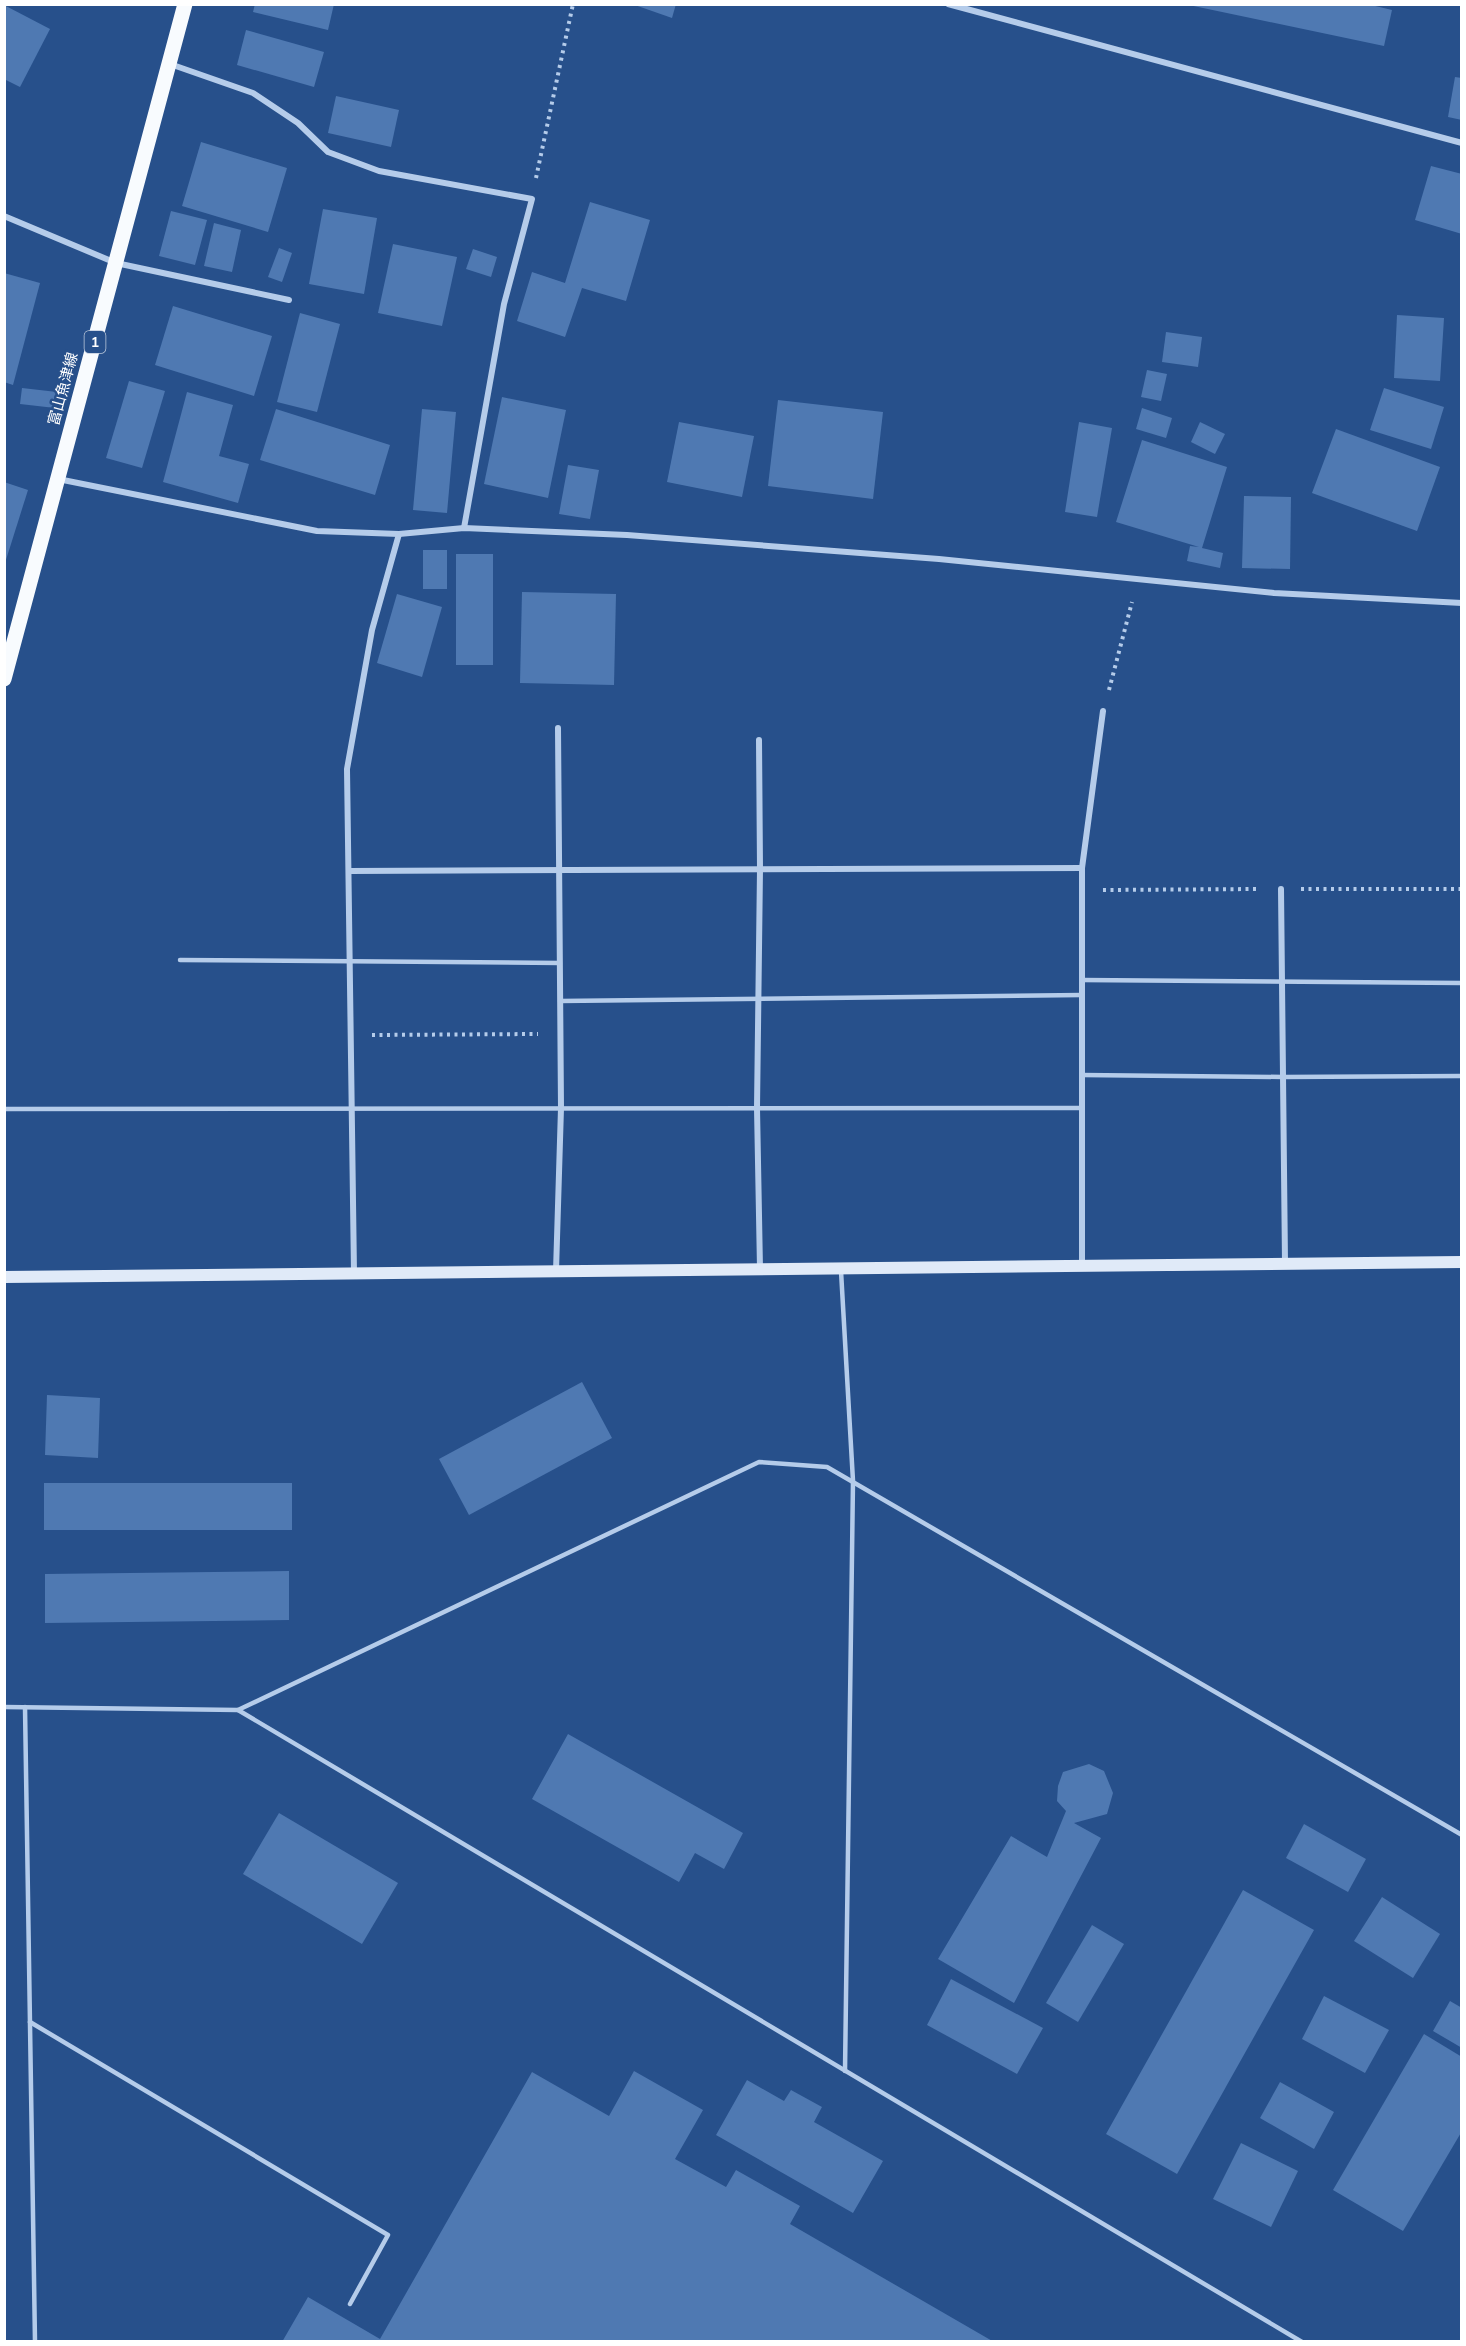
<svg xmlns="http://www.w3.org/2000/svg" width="1466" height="2346" font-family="Mulish,'Noto Sans JP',sans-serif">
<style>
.building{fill:#4f79b2}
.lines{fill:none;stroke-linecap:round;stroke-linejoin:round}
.path{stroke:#b5ccea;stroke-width:4;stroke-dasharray:3 4.5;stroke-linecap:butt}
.lane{stroke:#b5ccea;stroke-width:4.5}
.street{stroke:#b5ccea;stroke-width:6}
.secondary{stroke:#e0eaf8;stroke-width:12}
.primary{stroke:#f8fbfe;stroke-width:15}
.labels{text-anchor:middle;stroke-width:5;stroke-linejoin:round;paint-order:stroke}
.shield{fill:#27508b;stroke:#becadc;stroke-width:1.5}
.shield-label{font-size:14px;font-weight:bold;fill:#fff}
.street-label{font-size:15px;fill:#fff;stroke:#27508b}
</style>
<rect width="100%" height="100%" fill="#27508b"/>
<g class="building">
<polygon points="255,4 334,4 328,30 253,12"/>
<polygon points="632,4 676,4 672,18"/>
<polygon points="1184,4 1367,4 1392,10 1384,46"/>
<polygon points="4,5 50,29 20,87 4,79"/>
<polygon points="246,30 324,52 314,87 237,65"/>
<polygon points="1455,77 1462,78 1462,120 1448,117"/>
<polygon points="336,96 399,110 391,147 328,133"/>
<polygon points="201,142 287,168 268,232 182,206"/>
<polygon points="1431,166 1462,174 1462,234 1415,220"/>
<polygon points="590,202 650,220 626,301 582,288 565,337 517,321 532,272 565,283"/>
<polygon points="323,209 377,218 364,294 309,284"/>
<polygon points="171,211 207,220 195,265 159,256"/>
<polygon points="214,223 241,230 232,272 204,266"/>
<polygon points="393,244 457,257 442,326 378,313"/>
<polygon points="279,248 292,253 282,282 268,277"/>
<polygon points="473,249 497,257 491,277 466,269"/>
<polygon points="4,273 40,283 13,385 4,382"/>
<polygon points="173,306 272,336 254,396 155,365"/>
<polygon points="300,313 340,324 317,412 277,402"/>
<polygon points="1397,315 1444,318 1440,381 1394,378"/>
<polygon points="1166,332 1202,337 1198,367 1162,362"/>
<polygon points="1147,370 1167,374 1161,401 1141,397"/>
<polygon points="129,381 165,391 142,468 106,458"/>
<polygon points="22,388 57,392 55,408 20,404"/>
<polygon points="1384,388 1444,407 1431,449 1370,430"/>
<polygon points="187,392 233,405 219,456 249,464 238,503 163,482"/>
<polygon points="502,397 566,410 548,498 484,484"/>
<polygon points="778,400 883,412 873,499 768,486"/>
<polygon points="1142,408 1172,418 1166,438 1136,429"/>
<polygon points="276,409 390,445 375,495 260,460"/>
<polygon points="422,409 456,412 447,513 413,510"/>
<polygon points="679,422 754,436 742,497 667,482"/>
<polygon points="1079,422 1112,428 1097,517 1065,512"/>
<polygon points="1200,422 1225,434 1215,454 1191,442"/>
<polygon points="1336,429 1440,467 1417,531 1312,493"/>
<polygon points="1142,440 1227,467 1202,548 1223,553 1220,568 1187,561 1190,546 1199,547 1116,522"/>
<polygon points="568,465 599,470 590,519 559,514"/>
<polygon points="4,482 28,490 5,563 4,562"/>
<polygon points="1244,496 1291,497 1290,569 1242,568"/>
<rect x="423" y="550" width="24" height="39"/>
<rect x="456" y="554" width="37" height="111"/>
<polygon points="522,592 616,594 614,685 520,683"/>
<polygon points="397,594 442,607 422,677 377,663"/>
<polygon points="582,1382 612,1438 469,1515 439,1459"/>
<polygon points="47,1395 100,1398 98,1458 45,1455"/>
<rect x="44" y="1483" width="248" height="47"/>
<polygon points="289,1571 289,1620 45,1623 45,1574"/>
<polygon points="568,1734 743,1833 724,1869 695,1853 679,1882 532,1799"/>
<polygon points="1089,1764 1104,1771 1113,1793 1107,1814 1074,1823 1101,1838 1014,2003 938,1959 1011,1836 1047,1857 1066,1811 1057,1801 1058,1786 1063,1772"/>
<polygon points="279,1813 398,1883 362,1944 243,1874"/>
<polygon points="1304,1824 1366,1859 1348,1892 1286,1858"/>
<polygon points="1243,1890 1314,1930 1177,2174 1106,2134"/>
<polygon points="1382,1897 1440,1934 1413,1978 1354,1941"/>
<polygon points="1092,1925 1124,1944 1078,2022 1046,2003"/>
<polygon points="951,1979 1043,2028 1017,2074 927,2025"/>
<polygon points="1324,1996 1389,2030 1365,2073 1302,2039"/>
<polygon points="1450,2001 1462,2008 1462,2048 1433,2031"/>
<polygon points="1424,2034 1462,2057 1462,2131 1403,2231 1333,2190"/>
<polygon points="634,2071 703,2110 675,2159 726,2187 736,2170 800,2206 790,2224 994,2342 282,2342 308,2297 380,2339 532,2072 609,2116"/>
<polygon points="747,2080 784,2101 791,2090 822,2107 814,2122 883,2161 853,2213 716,2135"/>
<polygon points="1280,2082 1334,2112 1314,2149 1260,2118"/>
<polygon points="1241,2143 1298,2171 1271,2227 1213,2199"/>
</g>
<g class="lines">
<g class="path">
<polyline points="536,178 573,4"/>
<polyline points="1109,690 1132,602"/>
<polyline points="1301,889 1462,889"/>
<polyline points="1103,890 1258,889"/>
<polyline points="372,1035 538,1034"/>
</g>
<g class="lane">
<polyline points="180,960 560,963"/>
<polyline points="1082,980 1462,983"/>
<polyline points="560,1001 1082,995"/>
<polyline points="1082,1075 1283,1077 1462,1076"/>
<polyline points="4,1109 1082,1108"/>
<polyline points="841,1271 853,1481 845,2071"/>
<polyline points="4,1707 238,1710 759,1462 827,1467 1462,1835"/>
<polyline points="25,1707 35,2342"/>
<polyline points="238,1710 1302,2342"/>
<polyline points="30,2022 388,2235 350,2304"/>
</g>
<g class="street">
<polyline points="948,4 1462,143"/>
<polyline points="170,64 253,93 298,123 328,152 379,171 532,199 504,304 464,528"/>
<polyline points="4,216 116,263 289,300"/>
<polyline points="58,479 317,531 399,534 464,528 627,535 939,559 1274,593 1462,603"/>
<polyline points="759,740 760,869 757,1108 760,1269"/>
<polyline points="349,871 1082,868"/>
<polyline points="1281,889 1285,1263"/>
<polyline points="1082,1266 1082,868 1103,711"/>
<polyline points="556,1271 561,1108 558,728"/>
<polyline points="354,1273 347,769 372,630 399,534"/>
</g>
<polyline class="secondary" points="4,1277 1462,1262"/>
<polyline class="primary" points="4,679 185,4"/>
</g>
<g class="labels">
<rect class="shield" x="84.5" y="331" width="21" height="22" rx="4.5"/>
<g class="shield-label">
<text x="95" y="347">1</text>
</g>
<g class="street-label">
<text transform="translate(63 389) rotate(-75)" y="5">富山魚津線</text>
</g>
</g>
<rect width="1466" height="2346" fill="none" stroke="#ffffff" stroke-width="12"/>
</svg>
